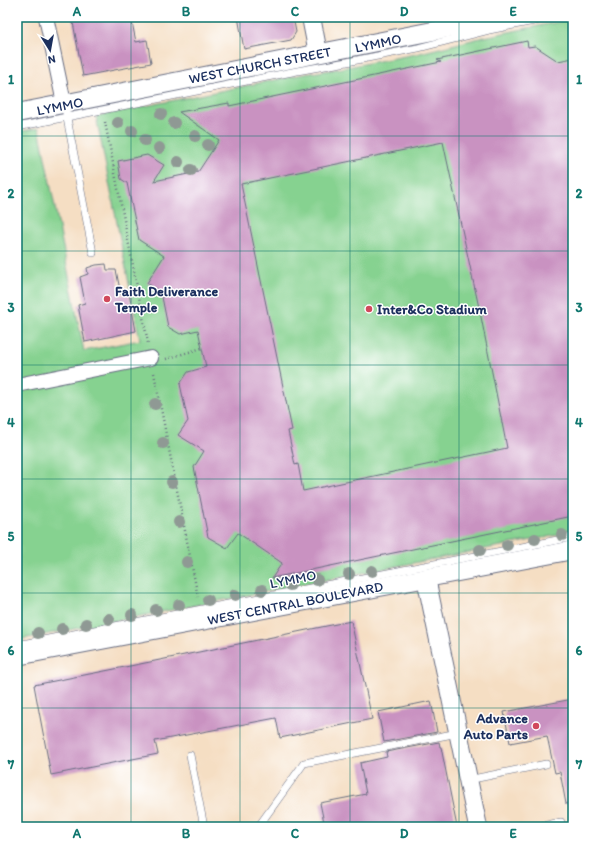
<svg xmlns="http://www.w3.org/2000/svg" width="590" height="844" font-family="Itim,sans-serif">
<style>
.green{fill:#86d290;stroke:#508077}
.building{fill:#c992c1;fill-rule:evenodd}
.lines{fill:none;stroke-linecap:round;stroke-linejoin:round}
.service-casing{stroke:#676c81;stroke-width:8}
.minor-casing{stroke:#676c81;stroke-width:16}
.tertiary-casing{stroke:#676c81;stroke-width:20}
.path{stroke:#676c81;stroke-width:2.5;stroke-dasharray:1 3;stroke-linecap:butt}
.service{stroke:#fff;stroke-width:7}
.minor{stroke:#fff;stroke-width:14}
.tertiary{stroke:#fff;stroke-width:18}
.tree{fill:#8f9994}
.grid{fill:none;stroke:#0f766e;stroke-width:1;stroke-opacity:0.55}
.poi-dot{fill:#d1495b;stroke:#fff;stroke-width:1.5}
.labels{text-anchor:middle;stroke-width:3;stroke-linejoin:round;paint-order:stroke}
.street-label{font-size:14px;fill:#1b2f5e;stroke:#fff}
.poi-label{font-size:14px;font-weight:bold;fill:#1b2f5e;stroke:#fff;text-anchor:start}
.neatline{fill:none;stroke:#0f766e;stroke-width:1.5}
.grid-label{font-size:13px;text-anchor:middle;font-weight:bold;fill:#0f766e}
</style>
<rect width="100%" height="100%" fill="#fff"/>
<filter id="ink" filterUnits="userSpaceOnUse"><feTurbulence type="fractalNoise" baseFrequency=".025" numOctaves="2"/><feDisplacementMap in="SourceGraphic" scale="8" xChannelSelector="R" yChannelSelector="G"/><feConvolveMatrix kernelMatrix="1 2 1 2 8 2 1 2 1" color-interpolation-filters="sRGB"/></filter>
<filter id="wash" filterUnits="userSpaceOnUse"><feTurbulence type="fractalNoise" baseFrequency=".012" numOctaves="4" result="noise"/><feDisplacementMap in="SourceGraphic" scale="16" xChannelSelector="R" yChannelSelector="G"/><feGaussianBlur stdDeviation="0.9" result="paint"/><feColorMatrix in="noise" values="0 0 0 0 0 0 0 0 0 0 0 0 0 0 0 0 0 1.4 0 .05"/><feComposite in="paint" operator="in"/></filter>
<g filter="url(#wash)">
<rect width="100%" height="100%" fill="#f5dec3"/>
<polygon class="green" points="573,19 573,532 17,640 17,132 39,128 84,351 140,340 96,116 299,75 337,69 416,54 484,37"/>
<g id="blocks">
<g class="building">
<polygon points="72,17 131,17 136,42 147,40 151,63 83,76"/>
<polygon points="238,17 293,17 296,32 291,40 244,49"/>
<path d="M527 41 528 47 535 46 558 61 573 58V516L272 578 282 563 238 533 227 548 208 537 194 467 204 451 178 435 188 421 180 384 188 372 206 367 198 330 180 334 168 327 161 292 147 283 164 256 139 240 127 183 121 179 118 161 147 155 164 165 154 181 198 172 219 140 179 112 229 103V106L441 62 437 60ZM443 142 481 317 507 448 303 491 298 464 295 465 288 431 292 430 241 184Z"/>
<polygon points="106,264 107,270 116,270 121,295 129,294 136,331 85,342 78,305 85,303 80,277 88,274 87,268 96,265"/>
<polygon points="351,621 372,719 280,738 276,718 155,741 158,754 51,775 34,685 150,662"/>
<polygon points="573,699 573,803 566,804 560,772 555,773 547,736 510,743 504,712"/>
<polygon points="431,701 437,732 384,742 378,712"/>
<polygon points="439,742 440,747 441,747 457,827 325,827 320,803 366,794 360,763 387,757 386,752"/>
</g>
</g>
</g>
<g filter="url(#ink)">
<use href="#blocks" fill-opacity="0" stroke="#676c81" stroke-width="1"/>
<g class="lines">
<defs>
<g id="service">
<polyline points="66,113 93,253"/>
<polyline points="17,127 297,71 347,62 418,48 489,30 555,17"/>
<polyline points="17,645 573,537"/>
<polyline points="190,755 204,827"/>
<polyline points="468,780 546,764"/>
<polyline points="258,827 304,763 458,733"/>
<polyline points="537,827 561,822"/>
</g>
<g id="minor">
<polyline points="46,17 64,103"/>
<polyline points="17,385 151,358"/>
</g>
<g id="tertiary">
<polyline points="311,17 318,53"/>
<polyline points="17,113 504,17"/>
<polyline points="426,578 478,827"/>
<polyline points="17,656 573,550"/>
</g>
</defs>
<use href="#service" class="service-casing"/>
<use href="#minor" class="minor-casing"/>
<use href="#tertiary" class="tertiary-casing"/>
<g class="path">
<polyline points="105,122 148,343"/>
<polyline points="166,359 202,348"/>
<polyline points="154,373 198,597"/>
</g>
<use href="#service" class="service"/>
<use href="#minor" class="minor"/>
<use href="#tertiary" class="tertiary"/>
</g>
<g class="tree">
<circle cx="161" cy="114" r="6"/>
<circle cx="118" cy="123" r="6"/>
<circle cx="174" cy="123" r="6"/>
<circle cx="132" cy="131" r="6"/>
<circle cx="195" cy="136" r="6"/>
<circle cx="145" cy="140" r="6"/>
<circle cx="208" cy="145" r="6"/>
<circle cx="159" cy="148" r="6"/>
<circle cx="178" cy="162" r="6"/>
<circle cx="191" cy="170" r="6"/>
<circle cx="155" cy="404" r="6"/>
<circle cx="163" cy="443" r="6"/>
<circle cx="172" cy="482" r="6"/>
<circle cx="179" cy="522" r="6"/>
<circle cx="562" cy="535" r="6"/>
<circle cx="535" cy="539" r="6"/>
<circle cx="507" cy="545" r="6"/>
<circle cx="480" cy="550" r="6"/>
<circle cx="187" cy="562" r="6"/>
<circle cx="372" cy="571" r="6"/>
<circle cx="349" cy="574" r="6"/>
<circle cx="317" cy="580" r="6"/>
<circle cx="290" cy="585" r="6"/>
<circle cx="262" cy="590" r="6"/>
<circle cx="235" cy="595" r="6"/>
<circle cx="208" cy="600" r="6"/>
<circle cx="179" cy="605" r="6"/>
<circle cx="156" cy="610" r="6"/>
<circle cx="132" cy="615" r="6"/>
<circle cx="109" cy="619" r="6"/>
<circle cx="86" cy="624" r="6"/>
<circle cx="62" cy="629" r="6"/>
<circle cx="38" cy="633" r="6"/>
</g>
</g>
<path class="grid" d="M131 17V827M240 17V827M350 17V827M459 17V827M17 136H573M17 251H573M17 365H573M17 479H573M17 593H573M17 708H573"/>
<g class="poi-dot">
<circle cx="107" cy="299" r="4"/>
<circle cx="369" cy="309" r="4"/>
<circle cx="536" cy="726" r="4"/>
</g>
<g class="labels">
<g class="street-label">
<text transform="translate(378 43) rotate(-12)" y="5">LYMMO</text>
<text transform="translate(260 65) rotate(-11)" y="5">WEST CHURCH STREET</text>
<text transform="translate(60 106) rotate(-11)" y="5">LYMMO</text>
<text transform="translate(293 579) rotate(-11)" y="5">LYMMO</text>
<text transform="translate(295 603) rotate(-11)" y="5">WEST CENTRAL BOULEVARD</text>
</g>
<g class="poi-label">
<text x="115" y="296">Faith Deliverance<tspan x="115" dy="16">Temple</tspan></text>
<text x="377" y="314">Inter&amp;Co Stadium</text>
<text x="528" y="723" text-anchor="end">Advance<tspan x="528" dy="16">Auto Parts</tspan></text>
</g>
</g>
<rect width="590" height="844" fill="none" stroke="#fff" stroke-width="44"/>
<g transform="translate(50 50) rotate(169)" stroke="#ffffff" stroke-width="3" paint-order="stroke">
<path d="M0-3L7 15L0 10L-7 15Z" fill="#1b2f5e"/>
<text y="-6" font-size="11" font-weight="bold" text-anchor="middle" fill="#1b2f5e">N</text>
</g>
<rect x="22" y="22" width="546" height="800" class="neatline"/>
<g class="grid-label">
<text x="77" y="16">A</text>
<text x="186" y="16">B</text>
<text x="295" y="16">C</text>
<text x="404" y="16">D</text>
<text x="513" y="16">E</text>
<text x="11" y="84">1</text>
<text x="579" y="84">1</text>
<text x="11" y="198">2</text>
<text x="579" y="198">2</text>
<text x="11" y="312">3</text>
<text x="579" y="312">3</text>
<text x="11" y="427">4</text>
<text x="579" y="427">4</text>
<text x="11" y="541">5</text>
<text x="579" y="541">5</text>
<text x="11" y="655">6</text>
<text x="579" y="655">6</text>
<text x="11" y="769">7</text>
<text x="579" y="769">7</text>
<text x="77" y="838">A</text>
<text x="186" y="838">B</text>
<text x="295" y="838">C</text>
<text x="404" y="838">D</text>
<text x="513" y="838">E</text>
</g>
</svg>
